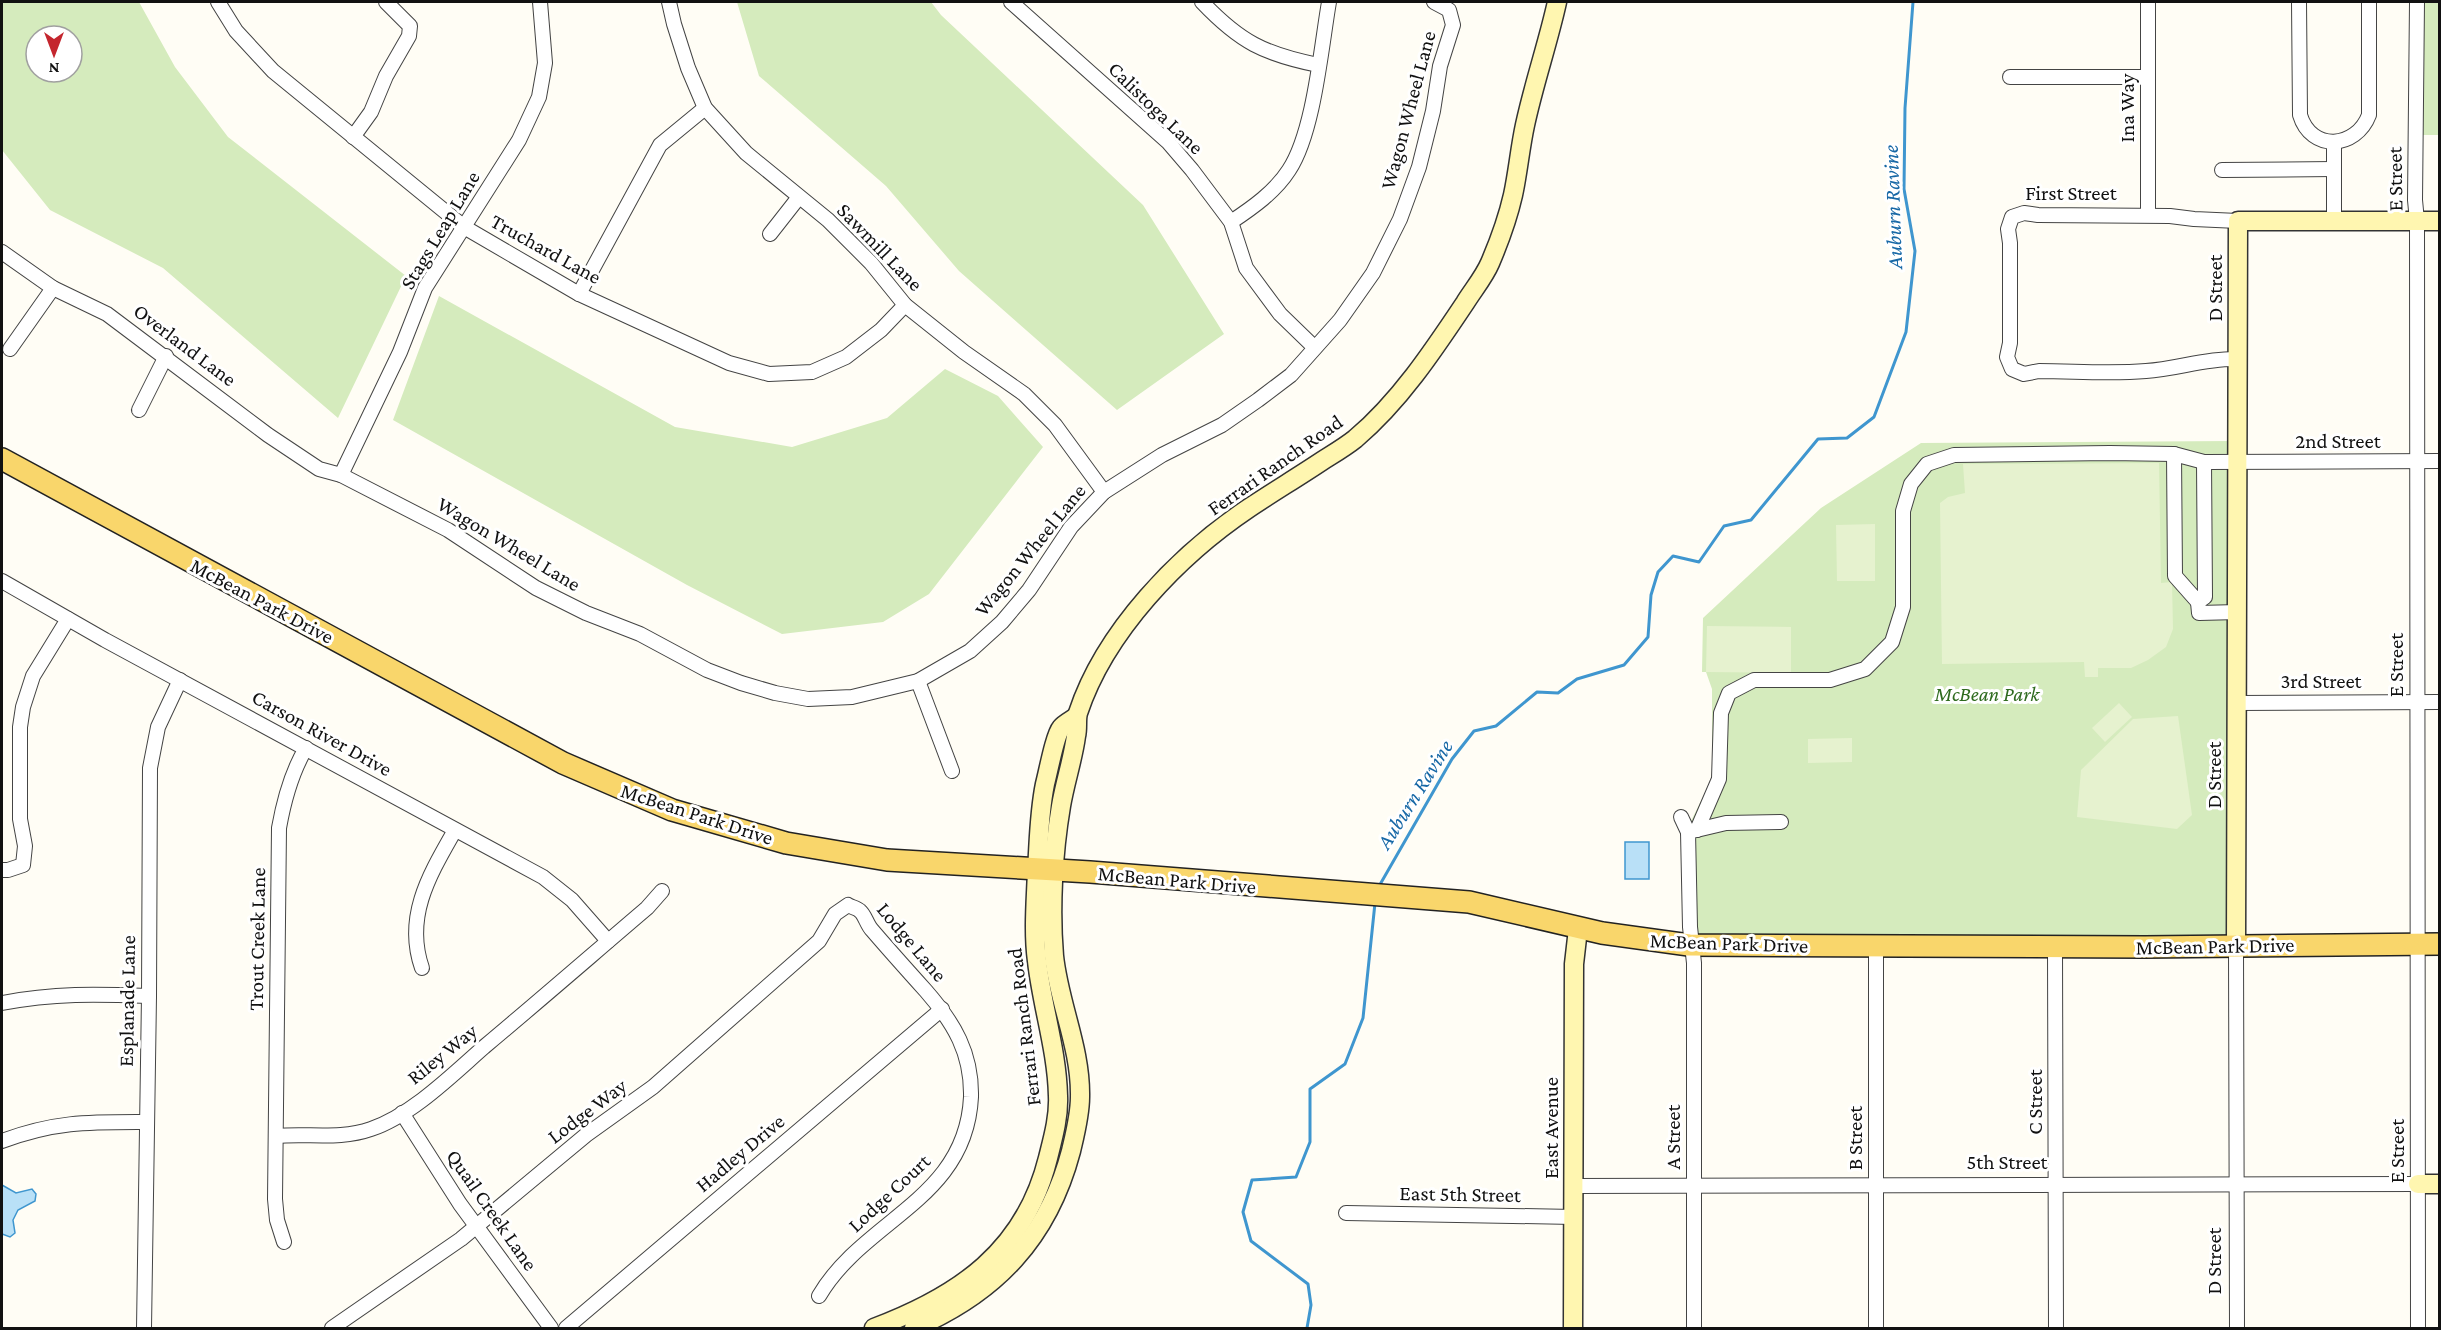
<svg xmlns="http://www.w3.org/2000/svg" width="2441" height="1330" font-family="'Crimson Pro',serif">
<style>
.green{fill:#d5ebbd;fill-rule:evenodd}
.pitch{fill:#e6f2cf}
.water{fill:#b9e0f7;stroke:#3f96cf;stroke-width:1.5}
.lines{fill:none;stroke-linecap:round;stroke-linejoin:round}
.stream{stroke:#3f96cf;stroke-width:3}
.street-casing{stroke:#444;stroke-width:16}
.secondary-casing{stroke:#333;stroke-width:21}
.primary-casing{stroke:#222;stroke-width:24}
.street{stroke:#fff;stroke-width:14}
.secondary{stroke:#fff6b0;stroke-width:18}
.primary{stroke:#f9d66b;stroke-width:21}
.labels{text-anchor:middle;stroke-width:6;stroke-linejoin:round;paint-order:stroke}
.street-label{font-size:21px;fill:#111;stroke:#fff}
.park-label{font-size:21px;font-style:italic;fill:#2f6b1f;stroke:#fff}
.water-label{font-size:22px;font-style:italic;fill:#1768a6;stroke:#fff}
</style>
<rect width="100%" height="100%" fill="#fffdf5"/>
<g class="green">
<path d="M2 2H139L175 67 228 137 406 276 338 418 163 268 50 210 2 150ZM36 36H72V72H36Z"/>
<polygon points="737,2 931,2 941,15 1143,205 1224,334 1117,410 959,271 886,186 759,76"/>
<polygon points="2419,2 2439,2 2439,135 2417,135"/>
<polygon points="439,296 675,427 792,447 887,418 945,369 998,396 1043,447 929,594 883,622 782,634 687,585 393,420"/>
<polygon points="2234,441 2233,940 1690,939 1687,829 1712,779 1712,689 1706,672 1702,672 1703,618 1821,508 1921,443"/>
</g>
<g class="pitch">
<polygon points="2159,463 2161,583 2172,582 2173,629 2166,647 2148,660 2131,668 2098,668 2098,677 2085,677 2084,662 1942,664 1940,503 1948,497 1965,493 1963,464"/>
<polygon points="1875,524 1875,581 1837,581 1836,525"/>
<polygon points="1707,626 1791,627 1791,673 1706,672"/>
<polygon points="2119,703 2132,717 2105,742 2092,728"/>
<polygon points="2178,716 2192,815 2177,829 2077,817 2081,770 2133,719"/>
<polygon points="1852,738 1852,762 1808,763 1808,739"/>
</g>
<g class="water">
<rect x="1625" y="842" width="24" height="37"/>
<polygon points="2,1185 16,1193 32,1189 36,1194 35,1201 18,1210 13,1220 15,1233 10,1237 2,1234"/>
</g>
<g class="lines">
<g class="stream">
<polyline points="1378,888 1452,759 1474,731 1496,726 1537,692 1558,693 1577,679 1624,665 1648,637 1651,595 1658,572 1673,556 1699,562 1724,526 1751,520 1818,439 1847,438 1874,417 1906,332 1915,251 1904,189 1905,108 1913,2"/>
<polyline points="1307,1328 1311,1305 1308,1284 1251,1241 1243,1212 1252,1180 1296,1177 1310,1142 1310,1089 1345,1064 1363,1018 1375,903"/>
</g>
<defs>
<g id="street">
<polyline points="218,2 236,31 273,71 464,227 579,294 729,363 769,374 812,372 846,357 881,330 905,305"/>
<polyline points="669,2 674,24 688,68 705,108 746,153 828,220 871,263 905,305 964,352 1024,394 1055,425 1104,492"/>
<polyline points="1011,2 1168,142 1192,170 1231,222 1246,268 1280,314 1314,347"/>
<path d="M1202 2C1240 42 1264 54 1318 65"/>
<polyline points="2148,2 2148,215"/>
<path d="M2299 2 2300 115C2311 152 2356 149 2369 115V2"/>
<polyline points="2417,2 2415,200 2417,221 2418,1328"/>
<polyline points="2010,77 2148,77"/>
<polyline points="353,137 371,112 386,76 409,36 410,26 386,2"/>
<polyline points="2222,170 2334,169"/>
<polyline points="2334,221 2334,142"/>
<path d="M1231 222C1252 208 1275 192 1289 170 1314 132 1321 48 1329 2"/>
<polyline points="770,234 799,197"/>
<polyline points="2,252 53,288 107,314 268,435 319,469 341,475 448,530 536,588 586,613 640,634 707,670 741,683 775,693 808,699 852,697 918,681 970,651 1002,622 1029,590 1071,527 1104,492 1162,455 1222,425 1258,400 1291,375 1340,320 1373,273 1400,219 1419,167 1433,111 1440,66 1453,25 1449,10 1434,2"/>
<polyline points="579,294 660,145 705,108"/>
<polyline points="10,349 53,288"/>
<path d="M2237 359C2206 358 2177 369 2146 371 2110 374 2074 371 2039 371L2024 374 2012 369 2007 357 2010 343V243L2008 229 2012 217 2024 213 2038 215 2170 216 2194 219 2238 221"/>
<polyline points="139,410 166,356"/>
<polyline points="2174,454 2175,576 2198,602 2205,597 2204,462"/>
<polyline points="341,475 400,352 425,288 519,140 539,97 545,63 540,2"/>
<polyline points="2,581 105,640 543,877 572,900 608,941"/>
<polyline points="2198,602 2199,613 2238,612"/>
<polyline points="918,681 952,771"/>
<polyline points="2238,703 2440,702"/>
<polyline points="1681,817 1688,832"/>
<polyline points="1697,830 1719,779 1721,713 1729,693 1754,680 1830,680 1865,669 1892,642 1903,607 1903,511 1911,484 1927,464 1954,455 2110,453 2174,454 2204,462 2440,461"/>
<polyline points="2,870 8,870 23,865 25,846 20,819 20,727 23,707 33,676 68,619"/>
<polyline points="2055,947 2056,1328"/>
<polyline points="2236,947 2237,1328"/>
<path d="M422 968C404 916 430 874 455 830"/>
<path d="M2 1003C54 993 96 994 149 996"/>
<polyline points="402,1113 460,1204 551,1328"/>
<path d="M276 1136C308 1133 340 1140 371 1129 412 1115 452 1075 484 1047 539 1001 593 954 647 908L662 891"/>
<path d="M2 1141C56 1121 90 1122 146 1122"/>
<polyline points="1574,1186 2418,1184"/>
<polyline points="1346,1213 1574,1217"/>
<path d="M284 1242 277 1220 275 1199 279 828C284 800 291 773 306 748"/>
<polyline points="144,1328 149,996 150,768 158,727 180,680"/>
<path d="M332 1328 461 1239 586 1135 653 1087 819 941 835 914 848 905C851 907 857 908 860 911 865 915 867 925 872 930 890 951 908 971 926 991 954 1023 972 1053 971 1097 966 1200 864 1219 819 1296"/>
<polyline points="566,1328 942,1009"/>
<polyline points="1694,1328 1694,963 1690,927 1688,832 1726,823 1781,822"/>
<polyline points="1876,1328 1876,947"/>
</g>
<g id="secondary">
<polyline points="2236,947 2238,221 2440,221"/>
<polyline points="2418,1184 2440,1184"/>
<path d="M874 1328C959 1296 1025 1251 1048 1158 1053 1138 1059 1117 1058 1096 1057 1050 1042 1006 1037 961 1033 931 1036 900 1037 870 1039 841 1039 813 1045 784 1048 773 1055 735 1061 728 1064 724 1072 720 1076 717"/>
<path d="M914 1328C996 1293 1048 1238 1071 1151 1075 1134 1080 1115 1080 1097 1081 1048 1059 1004 1054 956 1050 909 1053 853 1061 806 1065 782 1073 759 1076 736 1078 728 1076 720 1078 713 1105 631 1179 555 1249 508 1273 492 1298 477 1322 461 1333 454 1345 447 1355 439 1399 402 1433 351 1465 303 1473 290 1484 277 1490 263 1499 242 1508 217 1513 195 1518 172 1520 148 1525 125 1534 83 1548 43 1557 2"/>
<polyline points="1573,1328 1574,964 1578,929"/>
</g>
<polyline id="primary" points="2,459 563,763 672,810 786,843 887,860 1090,872 1469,902 1602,933 1689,945 2145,947 2440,944"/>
</defs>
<use href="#street" class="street-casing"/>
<use href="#secondary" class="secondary-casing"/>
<use href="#primary" class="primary-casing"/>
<use href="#street" class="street"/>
<use href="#secondary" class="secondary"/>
<use href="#primary" class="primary"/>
</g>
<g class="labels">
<g class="street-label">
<text transform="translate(1156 108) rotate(44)" y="7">Calistoga Lane</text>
<text transform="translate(2127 108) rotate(-90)" y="7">Ina Way</text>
<text transform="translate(1408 110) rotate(-75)" y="7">Wagon Wheel Lane</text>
<text transform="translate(2395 179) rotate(-91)" y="7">E Street</text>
<text x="2071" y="200">First Street</text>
<text transform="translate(440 230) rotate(-59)" y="7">Stags Leap Lane</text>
<text transform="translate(880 247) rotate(46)" y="7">Sawmill Lane</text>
<text transform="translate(546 249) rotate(29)" y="7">Truchard Lane</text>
<text transform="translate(2215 288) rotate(-90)" y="7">D Street</text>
<text transform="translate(185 345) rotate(37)" y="7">Overland Lane</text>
<text x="2338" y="448">2nd Street</text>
<text transform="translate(1275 465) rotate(-35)" y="7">Ferrari Ranch Road</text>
<text transform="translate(509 544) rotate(31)" y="7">Wagon Wheel Lane</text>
<text transform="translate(1030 550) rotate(-51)" y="7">Wagon Wheel Lane</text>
<text transform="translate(262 601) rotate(28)" y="7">McBean Park Drive</text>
<text transform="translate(2396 665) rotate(-90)" y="7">E Street</text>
<text x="2321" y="688">3rd Street</text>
<text transform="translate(322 733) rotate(29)" y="7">Carson River Drive</text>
<text transform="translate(2214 775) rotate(-90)" y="7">D Street</text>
<text transform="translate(697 814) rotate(18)" y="7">McBean Park Drive</text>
<text transform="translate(1177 880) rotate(5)" y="7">McBean Park Drive</text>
<text transform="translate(257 939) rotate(-89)" y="7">Trout Creek Lane</text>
<text transform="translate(912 942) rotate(50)" y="7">Lodge Lane</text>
<text transform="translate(1729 943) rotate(2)" y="7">McBean Park Drive</text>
<text transform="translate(2215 946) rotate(-1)" y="7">McBean Park Drive</text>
<text transform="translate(127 1001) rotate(-89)" y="7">Esplanade Lane</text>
<text transform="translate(1024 1027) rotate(-97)" y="7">Ferrari Ranch Road</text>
<text transform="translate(442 1054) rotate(-39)" y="7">Riley Way</text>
<text transform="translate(2035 1102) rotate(-90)" y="7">C Street</text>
<text transform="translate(587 1111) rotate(-37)" y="7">Lodge Way</text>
<text transform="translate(1551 1128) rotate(-90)" y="7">East Avenue</text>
<text transform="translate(1673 1137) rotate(-90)" y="7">A Street</text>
<text transform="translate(1855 1138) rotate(-90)" y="7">B Street</text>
<text transform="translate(2397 1151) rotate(-90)" y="7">E Street</text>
<text transform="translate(740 1153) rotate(-40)" y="7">Hadley Drive</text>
<text x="2007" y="1169">5th Street</text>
<text transform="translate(889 1193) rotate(-43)" y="7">Lodge Court</text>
<text transform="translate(1460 1194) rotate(1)" y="7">East 5th Street</text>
<text transform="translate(492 1210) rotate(55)" y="7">Quail Creek Lane</text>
<text transform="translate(2214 1261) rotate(-90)" y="7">D Street</text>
</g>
<g class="park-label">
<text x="1987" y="701">McBean Park</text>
</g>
<g class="water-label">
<text transform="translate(1892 207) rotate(-92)" y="8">Auburn Ravine</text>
<text transform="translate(1414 794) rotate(-58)" y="8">Auburn Ravine</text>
</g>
</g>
<rect width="2441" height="1330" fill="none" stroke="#111111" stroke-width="6"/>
<g transform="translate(54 54) rotate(180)"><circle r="28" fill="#ffffff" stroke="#a0a0a0" stroke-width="1.5"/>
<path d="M0-4.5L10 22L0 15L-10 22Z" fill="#c4262e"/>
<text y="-9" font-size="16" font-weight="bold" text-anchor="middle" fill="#111111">N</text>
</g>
</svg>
